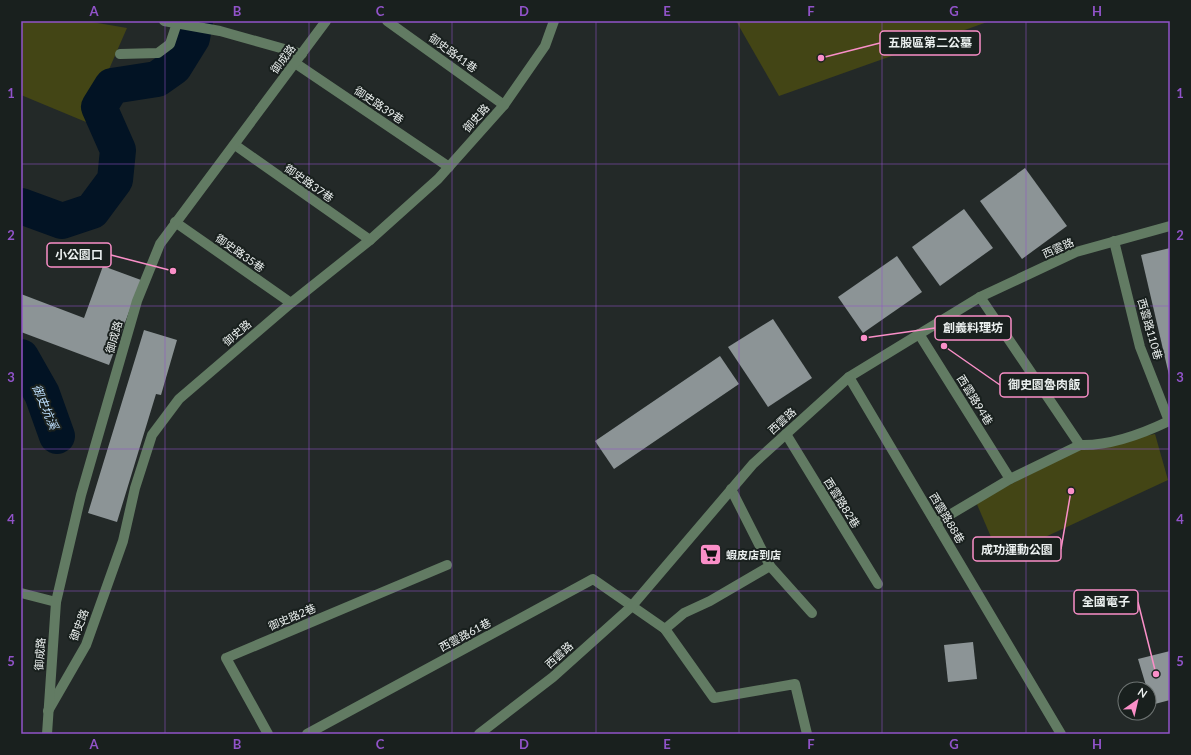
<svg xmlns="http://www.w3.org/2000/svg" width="1191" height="755" font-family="Lato,'Noto Sans TC',sans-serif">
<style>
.green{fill:#434515}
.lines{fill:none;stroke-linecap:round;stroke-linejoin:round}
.river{stroke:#021324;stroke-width:36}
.building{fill:#8c9496}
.minor{stroke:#627b63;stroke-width:10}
.grid{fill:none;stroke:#9153c9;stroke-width:1;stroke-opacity:0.55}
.labels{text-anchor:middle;stroke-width:4;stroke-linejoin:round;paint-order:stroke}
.street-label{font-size:11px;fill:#ebf0ef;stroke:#19201e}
.poi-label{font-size:11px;font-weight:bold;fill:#ebf0ef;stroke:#19201e;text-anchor:start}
.water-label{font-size:12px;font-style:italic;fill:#badbf9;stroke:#19201e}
.leader{fill:none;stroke:#fa8fc8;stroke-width:1.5}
.callout-dot{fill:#fa8fc8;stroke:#19201e;stroke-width:1.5}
.callout{fill:#19201e;stroke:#fa8fc8;stroke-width:1.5}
.callout-label{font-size:12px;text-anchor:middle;font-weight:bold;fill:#ebf0ef}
.neatline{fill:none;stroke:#9153c9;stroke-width:1.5}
.grid-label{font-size:13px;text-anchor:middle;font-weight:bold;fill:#9153c9}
</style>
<rect width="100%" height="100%" fill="#232928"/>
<g class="green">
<polygon points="21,21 86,21 127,28 86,122 21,95"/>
<polygon points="736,21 990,21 779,96"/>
<polygon points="1155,434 1168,480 1000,558 976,502 1080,449"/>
</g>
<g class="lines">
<g class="river">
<polyline points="21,206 62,221 92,211 115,180 118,150 99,107 112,86 157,79 174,67 192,38 195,21"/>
<polyline points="21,357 42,394 57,436"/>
</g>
</g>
<g class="building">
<polygon points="1025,168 1067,226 1022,259 980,201"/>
<polygon points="964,209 993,248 940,286 912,247"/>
<polygon points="1170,248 1170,375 1169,375 1141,255"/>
<polygon points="897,256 922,292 863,333 838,297"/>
<polygon points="103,266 141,280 109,365 21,332 21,294 84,318"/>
<polygon points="773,319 812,378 768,407 728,347"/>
<polygon points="144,330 177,340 161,395 156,394 117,522 88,513"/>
<polygon points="720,356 739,384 614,469 595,441"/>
<polygon points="973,642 977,679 948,682 944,645"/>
<polygon points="1170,651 1170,700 1151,705 1149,689 1147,689 1138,659"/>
</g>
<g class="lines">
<g class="minor">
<polyline points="164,21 220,31 302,54"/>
<polyline points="387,21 504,105"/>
<polyline points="120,54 158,53 170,44 177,23"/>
<polyline points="295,63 449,167"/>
<polyline points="235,145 370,240"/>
<polyline points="175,222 291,303"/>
<polyline points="980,297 1080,445"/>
<polyline points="919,334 1010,479"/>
<polyline points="849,377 1061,734"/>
<polyline points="786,434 878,584"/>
<polyline points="731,489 770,566 812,613"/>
<path d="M936 523 1010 479 1080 445C1110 446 1142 434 1169 421L1140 347 1114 241"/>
<polyline points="21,593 56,602"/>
<polyline points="665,629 714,698 795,684 807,734"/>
<polyline points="48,711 86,645 123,541 135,488 152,435 179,399 291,303 370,240 438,179 504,105 545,46 554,21"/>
<polyline points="47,734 56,602 81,495 137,301 160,244 326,21"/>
<polyline points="268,734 226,658 447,565"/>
<polyline points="307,734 593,579 665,629 684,613 710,601 770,566"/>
<polyline points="479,734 553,677 631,607 753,464 849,377 980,297 1076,252 1170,226"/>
</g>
</g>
<path class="grid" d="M165 21V734M309 21V734M452 21V734M596 21V734M739 21V734M882 21V734M1026 21V734M21 164H1170M21 306H1170M21 449H1170M21 591H1170"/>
<defs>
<symbol id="supermarket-square" viewBox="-11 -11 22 22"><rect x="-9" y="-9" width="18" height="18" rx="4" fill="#fa8fc8" stroke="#19201e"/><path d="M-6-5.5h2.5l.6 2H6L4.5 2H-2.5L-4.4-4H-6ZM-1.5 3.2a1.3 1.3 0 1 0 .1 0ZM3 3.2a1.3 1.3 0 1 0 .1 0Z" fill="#111"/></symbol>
</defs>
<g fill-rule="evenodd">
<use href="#supermarket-square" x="698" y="542" width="25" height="25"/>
</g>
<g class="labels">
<g class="street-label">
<text transform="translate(453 53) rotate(36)" y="4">御史路41巷</text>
<text transform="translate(283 59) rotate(-53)" y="4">御成路</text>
<text transform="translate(379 105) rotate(34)" y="4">御史路39巷</text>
<text transform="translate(476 118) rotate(-48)" y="4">御史路</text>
<text transform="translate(309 183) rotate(35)" y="4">御史路37巷</text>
<text transform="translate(1058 248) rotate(-24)" y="4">西雲路</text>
<text transform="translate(240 253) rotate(35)" y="4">御史路35巷</text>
<text transform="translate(1150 329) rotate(74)" y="4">西雲路110巷</text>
<text transform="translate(237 333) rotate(-40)" y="4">御史路</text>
<text transform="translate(114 337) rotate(-74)" y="4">御成路</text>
<text transform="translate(975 400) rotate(58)" y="4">西雲路94巷</text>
<text transform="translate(782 421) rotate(-42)" y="4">西雲路</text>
<text transform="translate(842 503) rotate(58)" y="4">西雲路82巷</text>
<text transform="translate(947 518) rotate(59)" y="4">西雲路88巷</text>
<text transform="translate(292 617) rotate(-23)" y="4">御史路2巷</text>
<text transform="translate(79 625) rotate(-69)" y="4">御史路</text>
<text transform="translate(465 635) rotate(-28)" y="4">西雲路61巷</text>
<text transform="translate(40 654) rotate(-86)" y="4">御成路</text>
<text transform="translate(559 655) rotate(-42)" y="4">西雲路</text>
</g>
<g class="poi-label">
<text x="726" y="559">蝦皮店到店</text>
</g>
<g class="water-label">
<text transform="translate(45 407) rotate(67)" y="4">御史坑溪</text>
</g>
</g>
<path class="leader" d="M821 58L880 43M173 271L111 255M864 338L935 328M944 346L1000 385M1071 491L1061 549M1156 674L1138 602"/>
<g class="callout-dot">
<circle cx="821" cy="58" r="4"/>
<circle cx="173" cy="271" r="4"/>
<circle cx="864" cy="338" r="4"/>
<circle cx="944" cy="346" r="4"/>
<circle cx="1071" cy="491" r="4"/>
<circle cx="1156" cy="674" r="4"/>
</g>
<g class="callout">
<rect x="880" y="31" width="100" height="24" rx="4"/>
<rect x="47" y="243" width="64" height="24" rx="4"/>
<rect x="935" y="316" width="76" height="24" rx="4"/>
<rect x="1000" y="373" width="88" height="24" rx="4"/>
<rect x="973" y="537" width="88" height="24" rx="4"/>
<rect x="1074" y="590" width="64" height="24" rx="4"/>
</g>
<g class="callout-label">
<text x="930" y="47">五股區第二公墓</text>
<text x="79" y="259">小公園口</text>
<text x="973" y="332">創義料理坊</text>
<text x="1044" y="389">御史園魯肉飯</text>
<text x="1017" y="554">成功運動公園</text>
<text x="1106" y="606">全國電子</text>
</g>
<rect width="1191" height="755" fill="none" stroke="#19201e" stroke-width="44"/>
<g transform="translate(1137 701) rotate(34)"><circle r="19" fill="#19201e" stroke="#6d7372"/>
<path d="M0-3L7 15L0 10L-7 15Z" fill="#fa8fc8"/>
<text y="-6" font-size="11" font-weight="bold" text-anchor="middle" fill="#ebf0ef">N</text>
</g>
<rect x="22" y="22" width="1147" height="711" class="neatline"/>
<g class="grid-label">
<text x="94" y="16">A</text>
<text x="237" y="16">B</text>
<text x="380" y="16">C</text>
<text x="524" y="16">D</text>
<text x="667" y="16">E</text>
<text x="811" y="16">F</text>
<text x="954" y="16">G</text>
<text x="1097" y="16">H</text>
<text x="11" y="98">1</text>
<text x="1180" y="98">1</text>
<text x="11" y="240">2</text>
<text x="1180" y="240">2</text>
<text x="11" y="382">3</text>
<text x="1180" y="382">3</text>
<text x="11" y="524">4</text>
<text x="1180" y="524">4</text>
<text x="11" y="666">5</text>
<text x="1180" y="666">5</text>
<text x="94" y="749">A</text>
<text x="237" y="749">B</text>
<text x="380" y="749">C</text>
<text x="524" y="749">D</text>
<text x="667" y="749">E</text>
<text x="811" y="749">F</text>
<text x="954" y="749">G</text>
<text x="1097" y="749">H</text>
</g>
</svg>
